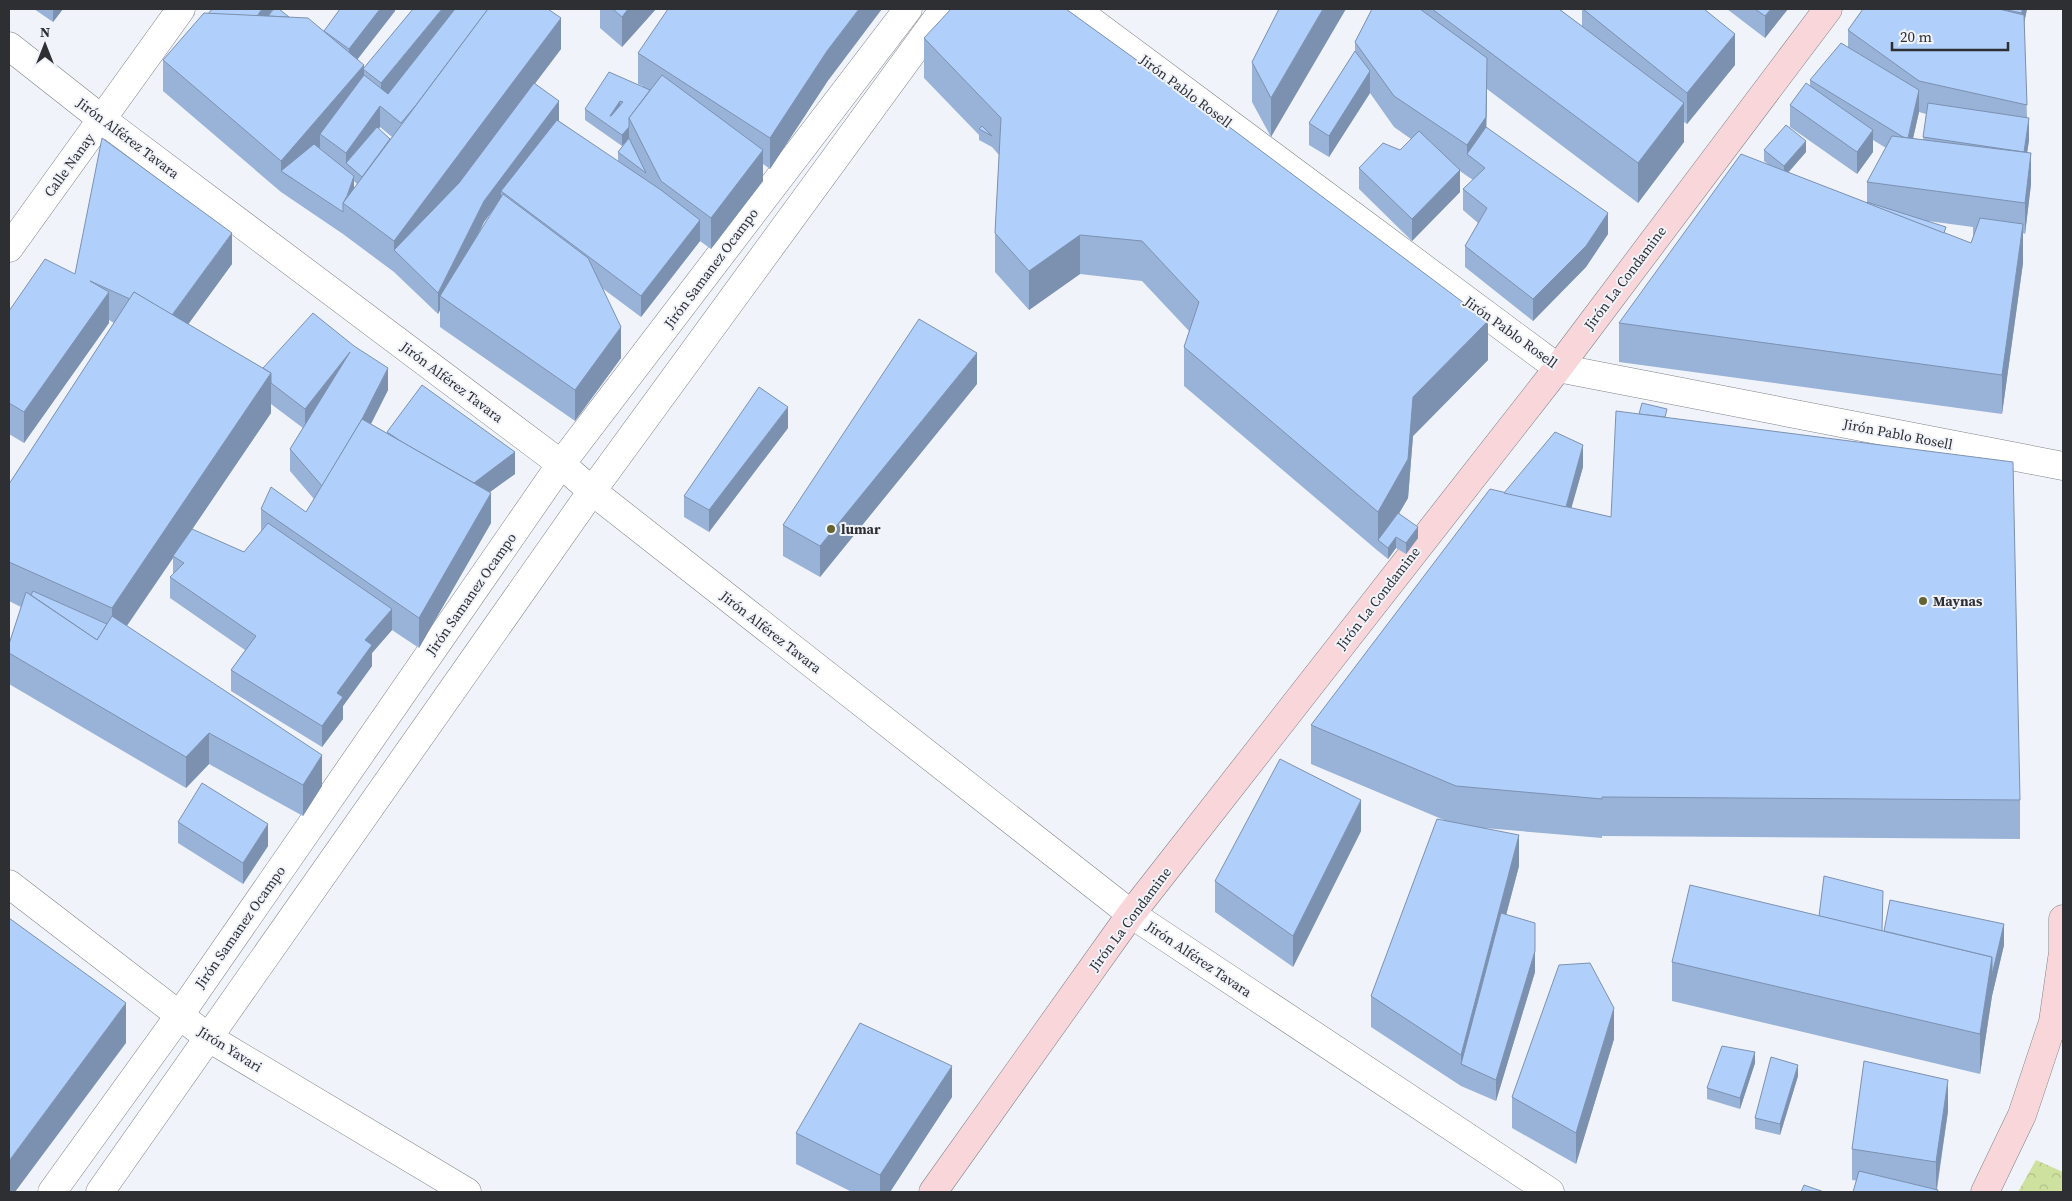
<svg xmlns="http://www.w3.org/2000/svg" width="2072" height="1201" font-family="'Source Serif 4',serif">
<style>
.forest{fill:url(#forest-crowns)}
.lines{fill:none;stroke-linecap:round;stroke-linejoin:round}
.minor-casing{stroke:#7e8287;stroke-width:29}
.tertiary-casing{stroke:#7e8287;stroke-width:29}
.secondary-casing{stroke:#7e8287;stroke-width:29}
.minor{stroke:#fff;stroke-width:28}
.tertiary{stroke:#fff;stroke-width:28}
.secondary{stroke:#f8d6d9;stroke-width:28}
.wall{fill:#98b2d8;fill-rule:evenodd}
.shaded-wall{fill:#7c91b0}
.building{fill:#b1cffb;stroke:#7c91b0;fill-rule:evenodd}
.poi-dot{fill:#656330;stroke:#f0f4fa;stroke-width:2}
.labels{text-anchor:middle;stroke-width:4;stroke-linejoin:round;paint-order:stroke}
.street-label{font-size:14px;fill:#2e2f32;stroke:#f0f4fa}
.poi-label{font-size:14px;font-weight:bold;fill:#2e2f32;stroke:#f0f4fa;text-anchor:start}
</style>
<defs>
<pattern id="forest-crowns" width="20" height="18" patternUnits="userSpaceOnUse" patternTransform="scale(1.25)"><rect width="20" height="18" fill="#cee19f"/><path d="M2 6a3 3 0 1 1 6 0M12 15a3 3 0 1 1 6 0" fill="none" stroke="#b1c189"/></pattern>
</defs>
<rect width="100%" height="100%" fill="#f0f4fa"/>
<polygon class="forest" points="2036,1160 2063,1172 2063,1192 2018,1192"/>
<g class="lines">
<defs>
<g id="minor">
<polyline points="1075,9 1558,368 2063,466"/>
<polyline points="9,46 103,120 561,464 592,491 1131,914 1550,1192"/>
<polyline points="9,248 181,9"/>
<polyline points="9,884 209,1038 467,1192"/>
</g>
<g id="tertiary">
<polyline points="52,1192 179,1016 561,464 908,9"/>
<polyline points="100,1192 592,491 944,9"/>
</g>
<g id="secondary">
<polyline points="933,1192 1131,914 1558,368 1828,9"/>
<polyline points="1985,1192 2022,1115 2053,1022 2063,952 2063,919"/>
</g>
</defs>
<use href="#minor" class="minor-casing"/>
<use href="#tertiary" class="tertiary-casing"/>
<use href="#secondary" class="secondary-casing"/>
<use href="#minor" class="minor"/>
<use href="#tertiary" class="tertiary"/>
<use href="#secondary" class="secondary"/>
</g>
<g class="wall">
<polygon points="34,9 63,9 53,22"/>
<path d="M395 9V11L357 60 364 68 561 49 535 83 559 121 618 162V152L629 138 622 146 585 120V109L643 86 638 84V53L827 82 770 169 763 164V181L711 249 700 241 641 317 602 288 621 358 575 421 440 327V310L438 314 394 272 343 234 281 192 163 91V60L289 17 324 31ZM380 127 392 137 390 139 378 129ZM354 181 357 184 354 188ZM493 210 478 235 484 222Z"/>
<polygon points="600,9 656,9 622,47 600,28"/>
<polygon points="1279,9 1271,137 1252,102 1252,62"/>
<polygon points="1372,9 1559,9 1582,26 1582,9 1704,9 1735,65 1687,124 1684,122 1684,142 1638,203 1487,89 1486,127 1608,234 1586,267 1533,321 1465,267 1465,246 1478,223 1463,210 1463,189 1473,180 1467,176 1460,171 1460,192 1412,241 1359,189 1359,168 1400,150 1411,139 1394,127 1370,93 1329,157 1309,145 1309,123 1355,51 1355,42"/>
<polygon points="1727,9 1788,9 1765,38"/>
<path d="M1863 9H2027L2024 22 2027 118 2029 140 2027 153 2031 184 2025 234 2023 233V263L2002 414 1619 362V323L1770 166 1764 161V150L1806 152 1788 173 1867 203V182L1886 148 1873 140V152L1857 174 1790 127V105L1810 86V80L1848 47V30ZM1919 112 1926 114 1923 140 1913 138ZM1928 221 1973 227V237L1971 243 1946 234Z"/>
<polygon points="924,38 1488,360 1413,436 1408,498 1399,513 1418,538 1406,554 1396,548 1388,559 1378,551 1184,386 1184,347 1189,331 1142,281 1080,274 1029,310 995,272 995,233 999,155 992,147 979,140 979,135 924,78"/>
<path d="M232 264 188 324 263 368 388 390 371 424 387 433V432L515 474 490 492 491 523 419 648 392 630 372 653V666L343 706V719L322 747 231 691V670L245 650 170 598V577L173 574V558L127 626 322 786 303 816 209 764 186 788 9 684V644L21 607 9 601V484L114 323 109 320V323L24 443 9 434V311L75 274ZM271 404 303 428 290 449V471L314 499 306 512 261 509V531L244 552 191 531 271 413Z"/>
<polygon points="977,384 820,577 783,556 783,525"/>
<polygon points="1667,417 2020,800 2020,839 1602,836 1602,838 1484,828 1519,866 1506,915 1535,972 1496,1101 1461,1086 1371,1027 1371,996 1444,820 1311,764 1311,725 1504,493 1583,467 1571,508 1611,517"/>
<polygon points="788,428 709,532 684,517 684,496"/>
<polygon points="178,822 268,846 243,884 178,843"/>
<polygon points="1361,831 1293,967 1215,912 1215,881"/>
<polygon points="2004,945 1992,996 1980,1074 1672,1001 1672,962"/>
<polygon points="1614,1039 1576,1164 1512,1128 1512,1097"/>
<polygon points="1755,1063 1740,1109 1707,1099 1707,1088"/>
<polygon points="1798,1076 1780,1135 1755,1129 1755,1118"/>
<polygon points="952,1097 890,1192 852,1192 796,1164 796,1133"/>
<polygon points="1948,1111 1937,1190 1938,1192 1852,1180 1852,1149"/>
</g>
<g class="shaded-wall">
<polygon points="55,9 63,9 53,22 53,11"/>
<polygon points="262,9 273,9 258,36 251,25"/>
<polygon points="380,9 395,9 395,11 349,70 349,49"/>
<polygon points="442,9 459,9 381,105 381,83"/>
<polygon points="628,9 656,9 622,47 622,17"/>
<polygon points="859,9 882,9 827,82 770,169 770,138 827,51"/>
<polygon points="1323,9 1346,9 1271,137 1271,98"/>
<polygon points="1771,9 1788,9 1765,38 1765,16"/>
<polygon points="2022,9 2027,9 2022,34"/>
<polygon points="561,18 561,49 403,259 394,250 394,241"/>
<polygon points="1735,34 1735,65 1687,124 1687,93"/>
<polygon points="364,65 364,96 320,134 320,147 292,179 281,171 281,192 281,161"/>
<polygon points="1370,71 1370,93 1329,157 1329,136"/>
<polygon points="1487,89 1486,148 1467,154 1467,145"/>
<polygon points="1919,90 1919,112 1908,161 1908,140"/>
<polygon points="559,101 559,122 501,191 501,199 484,222 445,300 440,296 440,310 438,314 438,293 484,201"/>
<polygon points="620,101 620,112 610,127 610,116"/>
<polygon points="1684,103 1684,142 1638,203 1638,163"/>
<polygon points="380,106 380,127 351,168 346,163 346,153"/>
<polygon points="2029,118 2029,140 2024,174 2024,153"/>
<polygon points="629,127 629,138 622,146 622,135"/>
<polygon points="1873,130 1873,152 1857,174 1857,152"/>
<polygon points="1806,141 1806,152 1784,177 1784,166"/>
<polygon points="763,150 763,181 711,249 711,218"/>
<polygon points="2031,153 2031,184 2025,234 2025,203"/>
<polygon points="1460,170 1460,192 1412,241 1412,219"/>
<polygon points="354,176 354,197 345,204"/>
<polygon points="1608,213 1608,234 1586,267 1533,321 1533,299"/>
<polygon points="700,220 700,241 641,317 641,296"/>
<polygon points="2023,224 2023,263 2002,414 2002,375"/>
<polygon points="232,233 232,264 171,348 171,317"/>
<polygon points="1080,235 1080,274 1029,310 1029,271"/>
<polygon points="109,292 109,323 24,443 24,412"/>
<polygon points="1488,321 1488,360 1413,436 1408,498 1382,543 1378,540 1378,551 1378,512 1413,397"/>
<polygon points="621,327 621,358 575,421 575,390"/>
<polygon points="350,352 305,430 305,409"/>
<polygon points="977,353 977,384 820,577 820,546"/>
<polygon points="388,368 388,390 326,513 326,491"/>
<polygon points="271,373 271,413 174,556 173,556 173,558 112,647 112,608"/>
<polygon points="788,407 788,428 709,532 709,510"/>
<polygon points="1583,445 1583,467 1561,545 1561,524"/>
<polygon points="515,452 515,474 469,507 469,486"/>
<polygon points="491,493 491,523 419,648 419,618"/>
<polygon points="1418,527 1418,538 1406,554 1406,543"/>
<polygon points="1396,537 1396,548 1388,559 1388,548"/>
<polygon points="392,609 392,630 372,653 372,666 343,706 343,719 322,747 322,726 337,693 365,640"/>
<polygon points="209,733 209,764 186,788 186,757"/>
<polygon points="322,755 322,786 303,816 303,785"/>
<polygon points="1361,800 1361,831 1293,967 1293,936"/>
<polygon points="268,824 268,846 243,884 243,863"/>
<polygon points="1519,835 1519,866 1466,1067 1461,1064 1461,1055"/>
<polygon points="2004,924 2004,945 1992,996 1980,1074 1980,1034 1992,957"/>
<polygon points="1535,951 1535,972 1496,1101 1496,1080"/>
<polygon points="126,1003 126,1043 15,1192 9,1192 9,1161"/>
<polygon points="1614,1008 1614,1039 1576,1164 1576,1133"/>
<polygon points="1755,1052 1755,1063 1740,1109 1740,1098"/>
<polygon points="1798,1065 1798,1076 1780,1135 1780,1124"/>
<polygon points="952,1066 952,1097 890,1192 880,1192 880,1175"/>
<polygon points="1948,1080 1948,1111 1936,1192 1936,1162"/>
</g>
<g class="building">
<polygon points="212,9 262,9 257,16 208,14"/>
<polygon points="274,9 279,9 289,17 268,16"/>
<polygon points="340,9 380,9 349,49 324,31"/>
<polygon points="413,9 442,9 381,83 363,69"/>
<polygon points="455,9 488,9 416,105 401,123 380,106 346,153 320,134 364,75 388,94"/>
<polygon points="488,9 548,9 561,18 394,241 343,203"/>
<polygon points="613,9 628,9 622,17"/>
<polygon points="668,9 859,9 827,51 770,138 638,53"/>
<polygon points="951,9 1066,9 1232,129 1488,321 1413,397 1408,459 1378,512 1184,347 1199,302 1142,241 1080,235 1029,271 995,233 1001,118 924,38"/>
<polygon points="1279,9 1323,9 1271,98 1252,62"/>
<polygon points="1372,9 1420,9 1487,58 1486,117 1467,145 1394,96 1355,42"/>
<polygon points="1432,9 1559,9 1684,103 1638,163"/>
<polygon points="1583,9 1704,9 1735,34 1687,93"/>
<polygon points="1755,9 1771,9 1765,16"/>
<polygon points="1863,9 1999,9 2024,15 2027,105 1919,81 1848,30"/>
<polygon points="2002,9 2022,9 2022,13"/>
<polygon points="204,13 308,18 364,65 281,161 163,60"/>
<polygon points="1841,43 1919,90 1908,138 1903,137 1810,80"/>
<polygon points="1355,51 1370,71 1329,136 1309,123"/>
<path d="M609 72 650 90 629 118V127L622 135 585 109ZM620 101 623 102 611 116H610Z"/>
<polygon points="662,75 763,150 711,218 661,181 629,118"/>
<polygon points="534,83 559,101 484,201 438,293 394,250 459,183"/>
<polygon points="1806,83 1873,130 1857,152 1790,105"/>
<polygon points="1928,103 2029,118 2024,152 1923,137"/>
<polygon points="557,120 661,190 700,220 641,296 501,191"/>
<polygon points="1786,125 1806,141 1784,166 1764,150"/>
<polygon points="982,126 992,136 979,129"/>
<polygon points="377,127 390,139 362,177 346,163"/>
<polygon points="1486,127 1608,213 1586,246 1533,299 1465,246 1487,208 1463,189 1485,168 1467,154"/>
<polygon points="1419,131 1460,170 1412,219 1359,168 1383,143 1400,150"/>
<polygon points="1892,136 2031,153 2025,203 1867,182"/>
<polygon points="102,138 232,233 172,315 134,292 130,299 90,281 109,292 24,412 9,403 9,311 45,259 75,274"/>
<polygon points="629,138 646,173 618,152"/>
<polygon points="314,144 354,176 347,196 343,203 343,212 281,171"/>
<polygon points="1741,154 1971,243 1980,218 2023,224 2002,375 1619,323"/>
<polygon points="503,194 588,258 621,327 575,390 440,296"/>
<polygon points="1867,202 1946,227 1944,233 1867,203"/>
<polygon points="134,292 271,373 112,608 9,562 9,484"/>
<polygon points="313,313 354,346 388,368 362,419 322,486 290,449 350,352 305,409 271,383 271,373 263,368"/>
<polygon points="919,319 977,353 820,546 783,525"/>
<polygon points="422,385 515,452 474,483 402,442 387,432"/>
<polygon points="759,387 788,407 709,510 684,496"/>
<polygon points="1642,403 1667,409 1665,417 1639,414"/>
<polygon points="1616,411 2013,462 2020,800 1602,797 1602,799 1456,786 1311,725 1490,489 1611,517"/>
<polygon points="362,419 491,493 419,618 261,509 271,487 306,512"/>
<polygon points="1555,432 1583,445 1566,507 1504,493"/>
<polygon points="1398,513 1418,527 1406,543 1396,537 1388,548 1378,540"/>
<polygon points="268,523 392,609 365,640 372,645 337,693 343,697 322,726 231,670 256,636 170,577 184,563 173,556 192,529 244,552"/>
<polygon points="33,591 107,624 97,640 31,595"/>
<polygon points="26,592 97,640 112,616 322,755 303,785 209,733 186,757 9,653 9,644"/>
<polygon points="1280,759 1361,800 1293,936 1215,881"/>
<polygon points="202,783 268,824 243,863 178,822"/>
<polygon points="1437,819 1519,835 1461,1055 1371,996"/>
<polygon points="1824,876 1883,891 1882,931 1819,916"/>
<polygon points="1690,885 1992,957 1980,1034 1672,962"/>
<polygon points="1890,900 2004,924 1992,975 1992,957 1884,931"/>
<polygon points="1501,913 1535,923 1535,951 1496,1080 1461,1064"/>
<polygon points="9,918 126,1003 9,1161"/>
<polygon points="1590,963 1614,1008 1576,1133 1512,1097 1559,965"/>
<polygon points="860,1023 952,1066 880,1175 796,1133"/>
<polygon points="1722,1046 1755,1052 1740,1098 1707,1088"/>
<polygon points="1771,1057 1798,1065 1780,1124 1755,1118"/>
<polygon points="1864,1061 1948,1080 1936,1162 1852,1149"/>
<polygon points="1859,1171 1938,1190 1937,1192 1853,1192"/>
<polygon points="1804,1185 1824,1192 1801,1192"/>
</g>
<g class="poi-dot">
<circle cx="831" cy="529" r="5"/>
<circle cx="1923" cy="601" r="5"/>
</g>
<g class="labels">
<g class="street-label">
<text transform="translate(1186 91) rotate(37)" y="5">Jirón Pablo Rosell</text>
<text transform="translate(128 138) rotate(37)" y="5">Jirón Alférez Tavara</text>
<text transform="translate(69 165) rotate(-54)" y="5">Calle Nanay</text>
<text transform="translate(711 268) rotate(-53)" y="5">Jirón Samanez Ocampo</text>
<text transform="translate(1625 278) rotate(-53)" y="5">Jirón La Condamine</text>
<text transform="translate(1511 332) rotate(36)" y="5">Jirón Pablo Rosell</text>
<text transform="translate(452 382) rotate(37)" y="5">Jirón Alférez Tavara</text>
<text transform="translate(1898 434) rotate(11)" y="5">Jirón Pablo Rosell</text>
<text transform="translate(471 594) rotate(-55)" y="5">Jirón Samanez Ocampo</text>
<text transform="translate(1378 598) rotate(-52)" y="5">Jirón La Condamine</text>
<text transform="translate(771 632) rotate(38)" y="5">Jirón Alférez Tavara</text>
<text transform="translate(1130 919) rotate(-53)" y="5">Jirón La Condamine</text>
<text transform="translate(240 927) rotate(-55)" y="5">Jirón Samanez Ocampo</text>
<text transform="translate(1199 959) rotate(34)" y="5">Jirón Alférez Tavara</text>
<text transform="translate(230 1049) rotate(32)" y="5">Jirón Yavari</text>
</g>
<g class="poi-label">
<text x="841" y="534">lumar</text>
<text x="1933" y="606">Maynas</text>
</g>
</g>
<rect width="2072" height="1201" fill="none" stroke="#2e2f32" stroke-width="20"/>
<g transform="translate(45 45)" stroke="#f0f4fa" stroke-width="4" paint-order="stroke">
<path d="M0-4L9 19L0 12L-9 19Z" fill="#2e2f32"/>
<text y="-8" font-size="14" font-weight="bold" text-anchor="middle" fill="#2e2f32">N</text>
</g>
<path d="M1892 42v8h116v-8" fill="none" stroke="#2e2f32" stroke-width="2.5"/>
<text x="1900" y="42" font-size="15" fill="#2e2f32" stroke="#f0f4fa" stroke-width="4" paint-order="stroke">20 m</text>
</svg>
